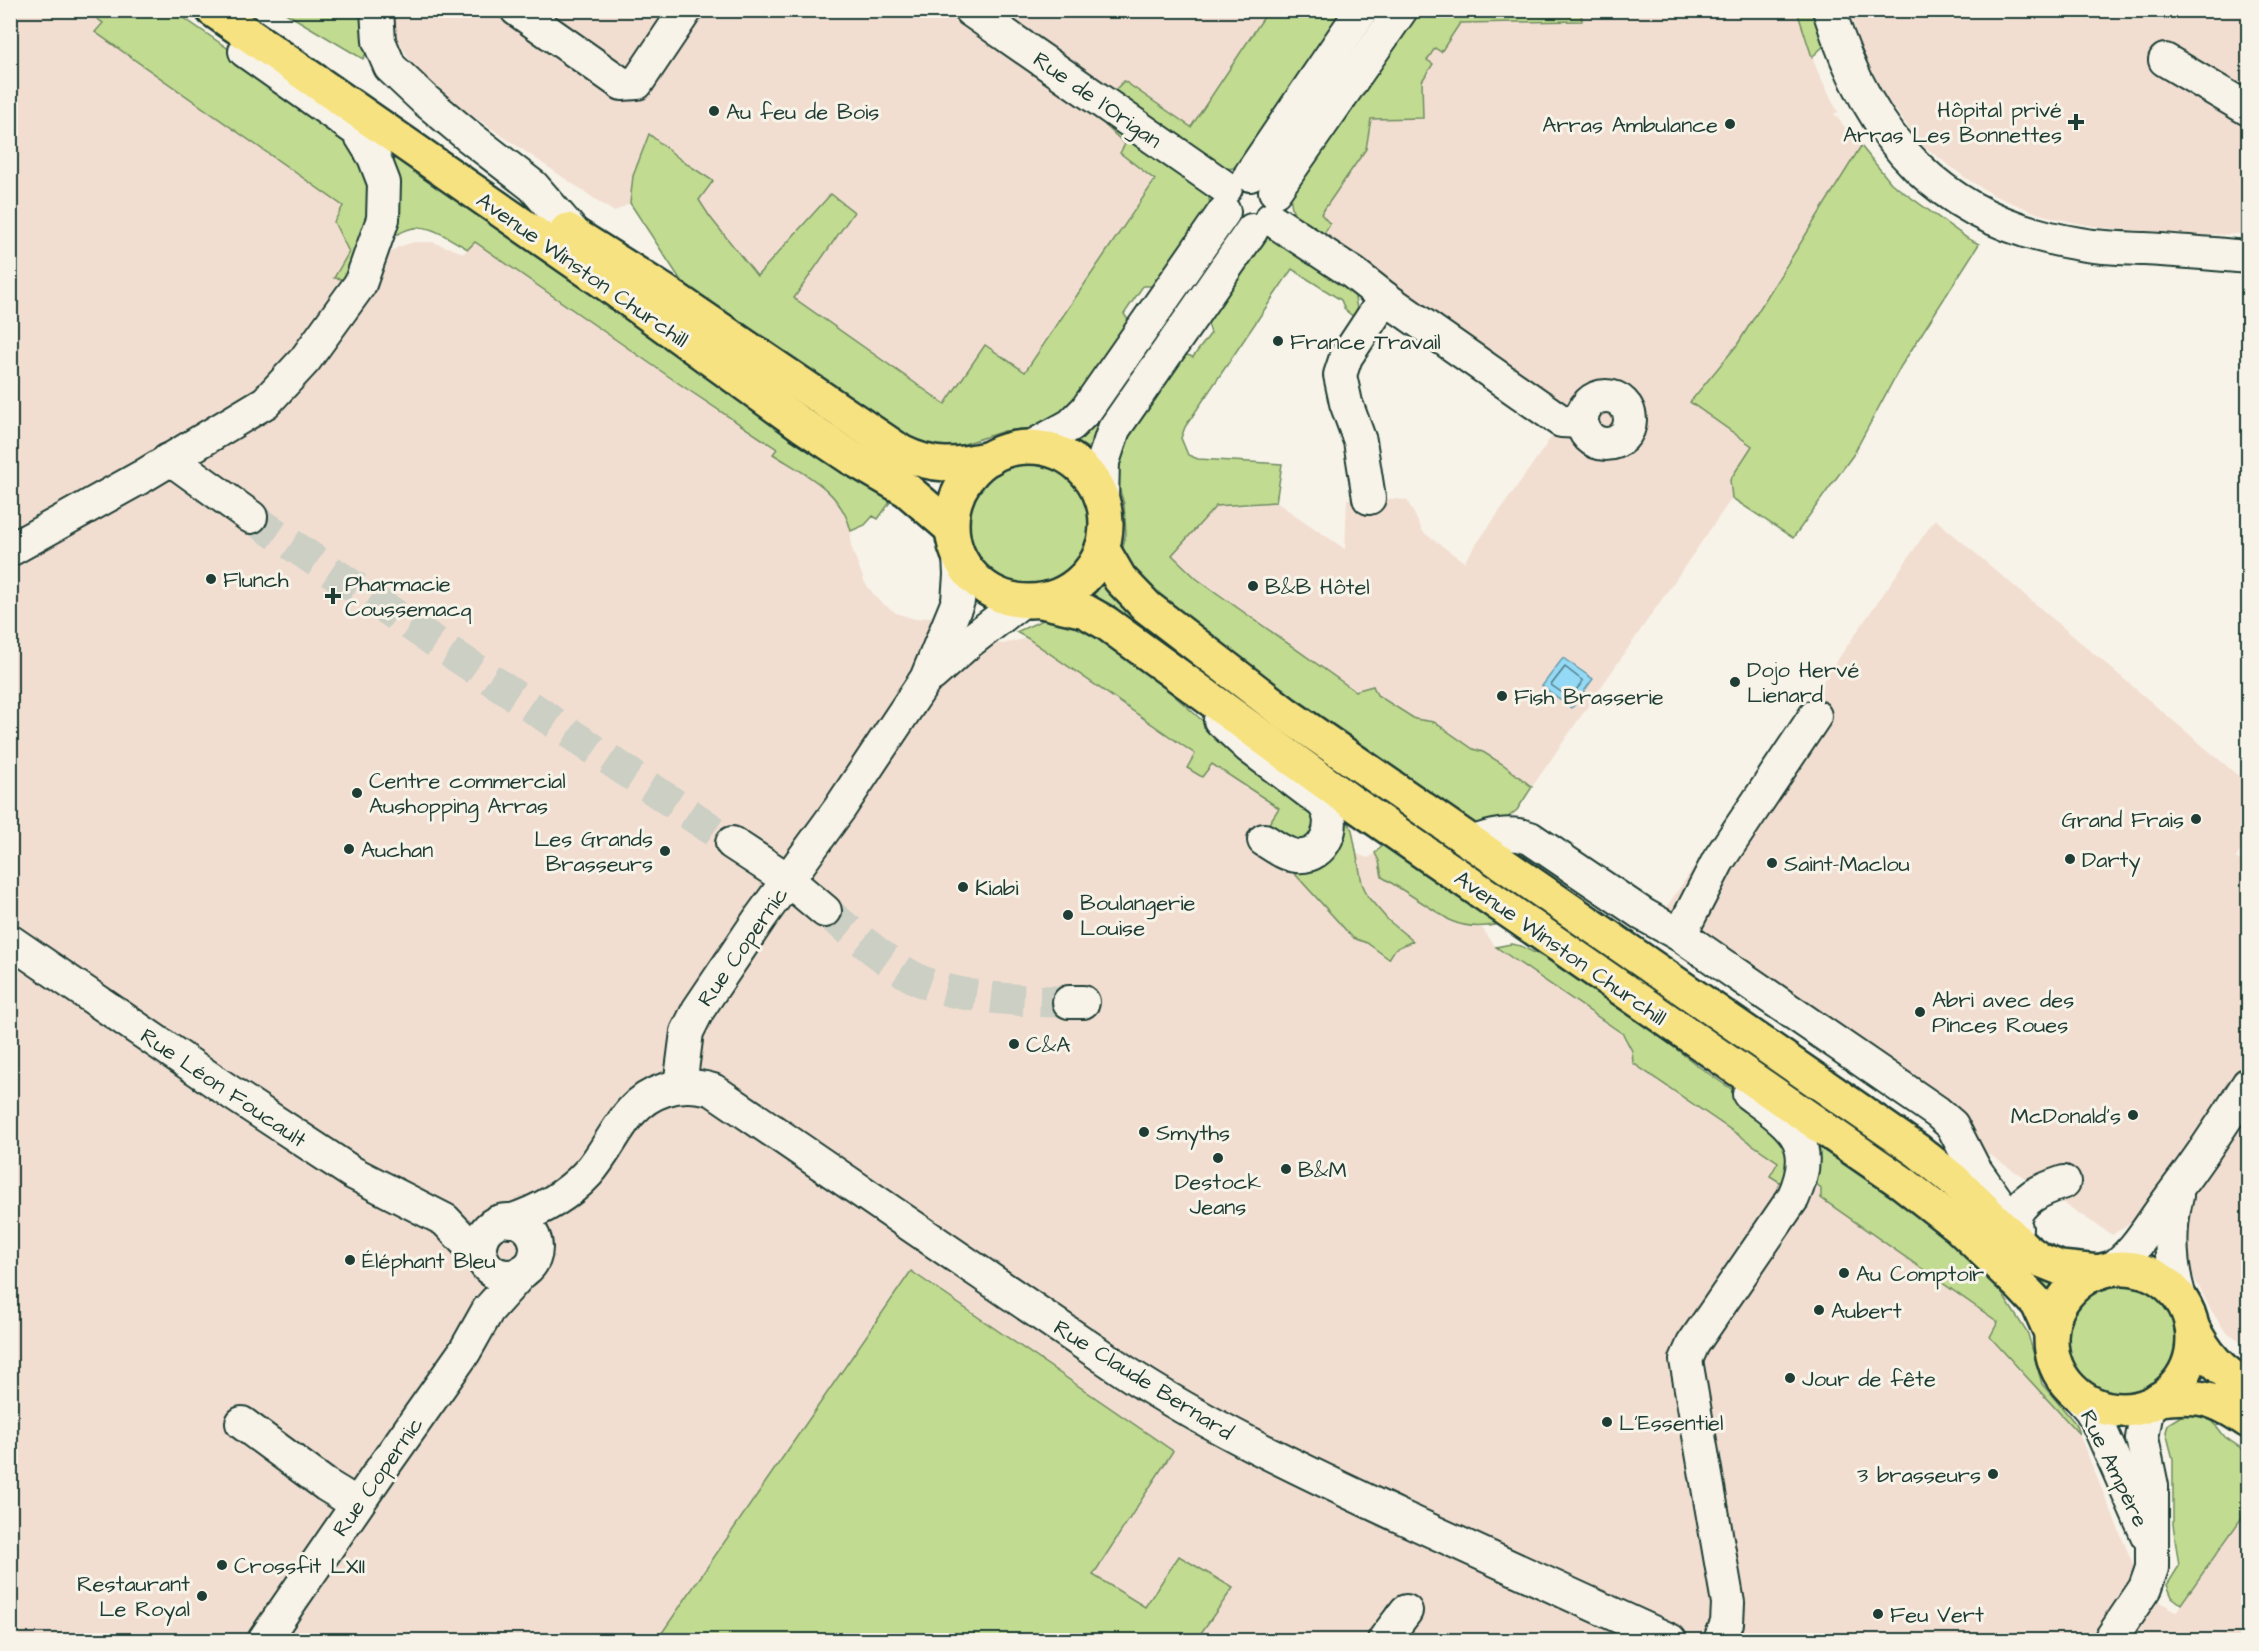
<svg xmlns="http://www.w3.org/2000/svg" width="2259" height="1651" font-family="'Architects Daughter',sans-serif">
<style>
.built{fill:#f2ded1}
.green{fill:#c1db91;stroke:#708c62;stroke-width:1.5}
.water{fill:#94d9f6;stroke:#659ba8;stroke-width:1.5}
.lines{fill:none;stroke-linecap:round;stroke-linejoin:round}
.shore{stroke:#4e7b82;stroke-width:1.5}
.minor-tunnel{stroke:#cccfc4;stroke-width:32;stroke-dasharray:32 16;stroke-linecap:butt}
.minor-casing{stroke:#1f3d34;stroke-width:36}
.major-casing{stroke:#1f3d34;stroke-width:38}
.minor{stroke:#f7f3e8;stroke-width:32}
.major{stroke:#f7e281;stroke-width:33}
.poi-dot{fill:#1f3d34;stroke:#f7f3e8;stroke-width:2}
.labels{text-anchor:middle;stroke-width:6;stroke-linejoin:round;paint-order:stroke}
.street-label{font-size:22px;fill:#1f3d34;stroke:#f7f3e8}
.poi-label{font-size:22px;fill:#1f3d34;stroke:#f7f3e8;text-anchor:start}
</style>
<rect width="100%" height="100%" fill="#f7f3e8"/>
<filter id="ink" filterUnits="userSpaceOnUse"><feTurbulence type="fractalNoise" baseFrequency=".0167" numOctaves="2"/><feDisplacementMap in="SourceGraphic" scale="12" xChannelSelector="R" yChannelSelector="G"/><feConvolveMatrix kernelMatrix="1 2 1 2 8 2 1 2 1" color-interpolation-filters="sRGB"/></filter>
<g filter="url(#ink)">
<g class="built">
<polygon points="391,10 1268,11 1191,127 1169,113 1111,121 1106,125 1125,144 1120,153 1155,179 1025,373 985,345 945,404 793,298 854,212 831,195 757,276 710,217 699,200 713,181 681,160 649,134 633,176 630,203 614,212 420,80 391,26"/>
<polygon points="1581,10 1797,11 1817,70 1838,112 1834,114 1861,146 1737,345 1691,401 1752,447 1730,480 1732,498 1532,787 1504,765 1483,752 1473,749 1434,722 1415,719 1377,695 1373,687 1355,691 1197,579 1172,555 1216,505 1245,506 1276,502 1345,549 1347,499 1380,498 1407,500 1423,532 1464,562 1557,429 1315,248 1330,225 1320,214 1365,149 1371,128 1371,118 1422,81 1432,64 1427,60 1435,48 1441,52 1460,23 1581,21"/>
<polygon points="1865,10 2248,11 2248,234 2203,235 2105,228 2071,222 2039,214 1995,196 1967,179 1922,145 1886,98 1860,48 1851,15"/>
<polygon points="11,11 86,11 103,23 96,32 343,206 334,223 349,252 334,278 360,284 386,256 398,247 414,242 432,242 464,253 475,241 684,387 778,449 773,454 819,483 839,501 848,519 851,531 851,546 865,583 879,601 896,613 915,619 955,613 997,643 1003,644 1027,638 1196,754 1187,768 1212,764 1279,808 1332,915 1353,938 1367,943 1389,959 1395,949 1413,941 1372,904 1362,883 1357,854 1368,858 1375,853 1379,861 1382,877 1462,926 1482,928 1496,947 1623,1034 1632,1051 1633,1063 1778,1162 1770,1175 1790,1153 1998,1322 1990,1337 2079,1434 2130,1557 2145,1588 2158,1600 2176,1612 2248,1509 2248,1640 1196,1640 1232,1588 1145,1607 1093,1575 1172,1451 911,1271 657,1640 11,1640"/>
<polygon points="1935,519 2248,784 2248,839 2236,858 2248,866 2248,1346 2225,1331 2211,1310 2185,1261 2179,1189 2112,1235 1967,1140 1656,922"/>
</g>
<g class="green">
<polygon points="86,11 174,11 345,130 372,175 376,207 350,280 334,278 349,252 334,222 343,206 95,32 103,23"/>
<polygon points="282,11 364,11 370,45 363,59"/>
<polygon points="1268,11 1350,11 1247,160 1233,168 1220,170 1112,93 1124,81 1191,127"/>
<path d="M1413 11H1581L1582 21 1460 23 1441 52 1435 48 1427 60 1433 64 1422 81 1423 118 1371 119 1366 149 1321 214 1330 224 1322 237C1300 220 1288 218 1291 188Z"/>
<polygon points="1797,11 1817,11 1829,41 1812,57"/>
<polygon points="1111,121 1208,191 1210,205 1158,286 1143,286 1124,314 1129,321 1123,337 1075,407 1037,428 1004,431 946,450 908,442 744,331 680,279 630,203 633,176 649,134 681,160 713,181 699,200 710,217 757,276 831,194 854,212 794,298 945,404 985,345 1025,372 1155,180 1120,153 1125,144 1105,125"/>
<path d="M377 134 893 498 878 519 873 516 865 525 851 531C841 490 806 475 773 454L777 449 684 387 475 242 468 249C432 229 420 215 383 244Z"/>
<polygon points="1861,146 1891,183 1967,238 1979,244 1901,366 1853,455 1793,538 1732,498 1730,480 1752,446 1690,402 1737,345"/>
<polygon points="1224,230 1234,238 1094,452 1070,437"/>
<polygon points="1269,237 1283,237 1353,286 1359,321 1345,310 1341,300 1292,269 1185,427 1181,438 1188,455 1198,459 1282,464 1276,502 1216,506 1172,555 1197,579 1355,691 1373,686 1377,695 1415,719 1434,722 1473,749 1483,752 1504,765 1532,787 1517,810 1502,822 1468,824 1405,788 1140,588 1121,557 1126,533 1124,504 1114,471 1117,439 1178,352 1193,357 1211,333 1205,314 1259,241"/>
<circle cx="1028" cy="523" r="62"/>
<polygon points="1104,581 1900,1153 2059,1283 2048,1301 1520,903 1093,599 1093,595"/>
<polygon points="1045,619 1074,621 1121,648 1205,723 1322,812 1309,847 1278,836 1268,825 1279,808 1212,764 1202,777 1187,768 1195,754 1027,638 1016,632"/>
<polygon points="1344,814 1352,830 1362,883 1368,897 1388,920 1413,941 1395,949 1389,959 1367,943 1353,938 1285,863"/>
<path d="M1382 845 1392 846 1505 923C1486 927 1470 929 1451 921L1382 877 1379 861 1375 853Z"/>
<polygon points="1511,944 1521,946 1595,983 1637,1019 1702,1069 1755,1105 1796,1123 1886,1184 1990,1275 2028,1334 2042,1384 2075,1423 2079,1434 1990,1337 1998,1322 1821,1198 1821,1189 1816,1183 1815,1165 1783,1184 1770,1176 1778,1162 1633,1063 1632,1051 1623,1034 1496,947"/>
<polygon points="911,1271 1173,1451 1093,1575 1145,1607 1179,1556 1233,1588 1196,1640 657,1640"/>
<circle cx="2123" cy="1338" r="58"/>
<polygon points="2193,1415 2211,1419 2225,1437 2248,1453 2248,1509 2181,1604 2172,1597 2167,1585 2179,1566 2173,1524 2173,1459 2166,1432 2168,1424 2181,1416"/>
</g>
<polygon class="water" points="1563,658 1593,679 1572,708 1542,686"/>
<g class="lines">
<polygon class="shore" points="1565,667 1583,681 1570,698 1551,685"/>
<g class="minor-tunnel">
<polyline points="251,517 732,843"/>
<path d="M825 911C852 932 878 955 906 973 947 1000 1021 1000 1069 1002"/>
</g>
<defs>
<g id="minor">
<polyline points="377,10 379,41 390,67 425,100 467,135 533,186 578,238"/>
<polyline points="517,10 622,84 637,83 686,10"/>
<polyline points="970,10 1226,188"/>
<path d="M1829 10C1869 140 1942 222 2080 244 2101 248 2122 248 2144 249 2179 251 2214 254 2248 257"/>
<polyline points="2165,60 2248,109"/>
<polyline points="1250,175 1362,10"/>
<polyline points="1275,191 1401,10"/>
<polyline points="1271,219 1353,273 1385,298 1561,421 1582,422"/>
<circle cx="1606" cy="420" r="24"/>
<polyline points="1031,447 1071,425 1086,410 1224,212"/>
<polyline points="168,460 179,465 251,517"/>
<polyline points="1369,498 1360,441 1346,403 1340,375 1346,357 1385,298"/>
<polyline points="1102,500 1103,462 1114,429 1252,230"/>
<polyline points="10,550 143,476 266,402 305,360 360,284 383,219 384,183 374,157 358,131 245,51"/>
<polyline points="932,675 969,642 1022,601"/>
<path d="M1220 720 1249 747 1322 802C1340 821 1325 859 1297 856 1285 855 1274 846 1264 840"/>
<polyline points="732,843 787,879 825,911"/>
<path d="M1471 843C1491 836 1509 830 1530 838L1644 915 1680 935 1937 1112 1952 1125 1974 1168 2016 1228"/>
<polyline points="1680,935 1718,861 1815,716"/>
<polyline points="10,941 236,1096 353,1173 445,1220 483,1260"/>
<polyline points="1069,1002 1083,1002"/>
<polyline points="680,1086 687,1032 698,1010 760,918 840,808 926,679 958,601 960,575 959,557"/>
<path d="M2177 1196C2168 1231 2170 1264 2180 1298"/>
<circle cx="508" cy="1248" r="28"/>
<path d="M510 1221C540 1211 566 1197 588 1173 614 1144 623 1103 664 1090 681 1084 696 1085 713 1090L1124 1371C1211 1428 1304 1471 1397 1515 1488 1557 1579 1599 1670 1640"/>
<path d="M2012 1222C2021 1198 2040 1190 2064 1182"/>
<path d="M2111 1269C2136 1252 2149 1226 2167 1202 2196 1164 2223 1124 2248 1084"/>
<polyline points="2073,1390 2090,1409 2096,1419 2147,1535"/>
<polyline points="242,1423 326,1485 357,1504"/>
<polyline points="264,1640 383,1467 465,1351 488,1310 523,1271"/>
<polyline points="1384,1640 1406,1611"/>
<path d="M1720 1640 1727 1623 1728 1603 1686 1360 1693 1344 1793 1198C1819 1141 1791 1125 1749 1094"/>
<polyline points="2110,1640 2145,1588 2152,1568 2152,1486 2142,1438 2148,1405"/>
</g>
<g id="major">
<polyline points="213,10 607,284 802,425 850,457 907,490 951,528"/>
<path d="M567 230 662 290 901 452C934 468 955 466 990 458"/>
<circle cx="1029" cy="524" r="77"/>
<polyline points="1102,548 1120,579 1147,607 1286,714 1918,1151 1955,1181 2025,1249 2040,1260 2060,1268 2099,1272"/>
<polyline points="1041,601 1085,611 1106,623 1353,803 1903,1183 1958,1226 2020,1285 2038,1304 2051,1333"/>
<circle cx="2122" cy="1339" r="71"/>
<path d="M2192 1327C2205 1353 2221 1373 2248 1386"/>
<path d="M2159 1399C2199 1394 2215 1398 2248 1421"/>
</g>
</defs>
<use href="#minor" class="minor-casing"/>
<use href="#major" class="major-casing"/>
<use href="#minor" class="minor"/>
<use href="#major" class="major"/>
</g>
</g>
<g class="poi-dot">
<circle cx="714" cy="111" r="6"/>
<path d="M2073 113h6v6h6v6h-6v6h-6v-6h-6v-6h6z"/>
<circle cx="1730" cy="124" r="6"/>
<circle cx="1278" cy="341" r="6"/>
<circle cx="211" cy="579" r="6"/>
<circle cx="1253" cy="586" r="6"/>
<path d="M330 587h6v6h6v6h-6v6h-6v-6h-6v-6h6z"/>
<circle cx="1735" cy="682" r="6"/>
<circle cx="1502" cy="696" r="6"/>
<circle cx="357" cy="793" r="6"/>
<circle cx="2196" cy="819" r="6"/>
<circle cx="349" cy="849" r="6"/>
<circle cx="665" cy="851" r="6"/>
<circle cx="2070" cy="859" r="6"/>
<circle cx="1772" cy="863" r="6"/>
<circle cx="963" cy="887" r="6"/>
<circle cx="1068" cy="915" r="6"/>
<circle cx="1920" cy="1012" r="6"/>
<circle cx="1014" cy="1044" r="6"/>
<circle cx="2133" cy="1115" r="6"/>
<circle cx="1144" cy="1132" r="6"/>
<circle cx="1218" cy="1158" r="6"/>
<circle cx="1286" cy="1169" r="6"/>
<circle cx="350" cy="1260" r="6"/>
<circle cx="1844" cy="1273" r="6"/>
<circle cx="1819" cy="1310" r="6"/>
<circle cx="1790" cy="1378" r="6"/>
<circle cx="1607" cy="1422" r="6"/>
<circle cx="1993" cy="1474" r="6"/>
<circle cx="222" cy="1565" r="6"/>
<circle cx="202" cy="1596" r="6"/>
<circle cx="1878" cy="1614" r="6"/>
</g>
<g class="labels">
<g class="street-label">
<text transform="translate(1098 99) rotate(35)" y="8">Rue de l'Origan</text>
<text transform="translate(583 269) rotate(35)" y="8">Avenue Winston Churchill</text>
<text transform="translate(742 946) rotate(-55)" y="8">Rue Copernic</text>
<text transform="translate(1561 947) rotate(35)" y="8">Avenue Winston Churchill</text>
<text transform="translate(224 1087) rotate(34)" y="8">Rue Léon Foucault</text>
<text transform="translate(1144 1379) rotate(32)" y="8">Rue Claude Bernard</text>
<text transform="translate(2115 1468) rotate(64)" y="8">Rue Ampère</text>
<text transform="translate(377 1476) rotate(-55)" y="8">Rue Copernic</text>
</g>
<g class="poi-label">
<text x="2062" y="117" text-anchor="end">Hôpital privé<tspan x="2062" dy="25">Arras Les Bonnettes</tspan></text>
<text x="726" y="119">Au feu de Bois</text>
<text x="1718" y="132" text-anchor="end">Arras Ambulance</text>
<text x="1290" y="349">France Travail</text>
<text x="223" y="587">Flunch</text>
<text x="345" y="591">Pharmacie<tspan x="345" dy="25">Coussemacq</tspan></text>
<text x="1265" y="594">B&amp;B Hôtel</text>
<text x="1747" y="677">Dojo Hervé<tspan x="1747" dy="25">Lienard</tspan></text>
<text x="1514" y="704">Fish Brasserie</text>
<text x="369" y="788">Centre commercial<tspan x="369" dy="25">Aushopping Arras</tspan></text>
<text x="2184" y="827" text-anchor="end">Grand Frais</text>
<text x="653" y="846" text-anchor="end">Les Grands<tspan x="653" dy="25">Brasseurs</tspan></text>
<text x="361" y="857">Auchan</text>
<text x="2082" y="867">Darty</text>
<text x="1784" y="871">Saint-Maclou</text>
<text x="975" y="895">Kiabi</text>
<text x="1080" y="910">Boulangerie<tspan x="1080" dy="25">Louise</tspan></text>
<text x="1932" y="1007">Abri avec des<tspan x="1932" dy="25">Pinces Roues</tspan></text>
<text x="1026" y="1052">C&amp;A</text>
<text x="2121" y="1123" text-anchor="end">McDonald's</text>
<text x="1156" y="1140">Smyths</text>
<text x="1298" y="1177">B&amp;M</text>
<text x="1218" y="1189" text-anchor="middle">Destock<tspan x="1218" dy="25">Jeans</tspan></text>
<text x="362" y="1268">Éléphant Bleu</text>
<text x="1856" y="1281">Au Comptoir</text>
<text x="1831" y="1318">Aubert</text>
<text x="1802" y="1386">Jour de fête</text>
<text x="1619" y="1430">L’Essentiel</text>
<text x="1981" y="1482" text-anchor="end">3 brasseurs</text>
<text x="234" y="1573">Crossfit LXII</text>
<text x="190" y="1591" text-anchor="end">Restaurant<tspan x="190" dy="25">Le Royal</tspan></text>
<text x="1890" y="1622">Feu Vert</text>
</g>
</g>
<rect width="2259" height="1651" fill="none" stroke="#f7f3e8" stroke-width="36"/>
<rect x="18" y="18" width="2223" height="1615" fill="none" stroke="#1f3d34" stroke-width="2" filter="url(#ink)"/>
</svg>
